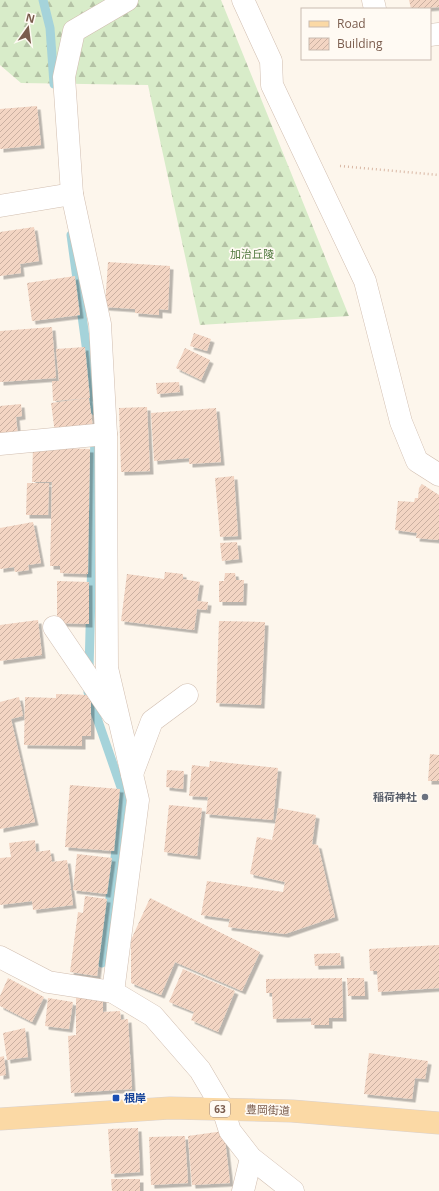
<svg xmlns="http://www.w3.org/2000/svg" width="439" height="1191" font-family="'Open Sans','Noto Sans JP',sans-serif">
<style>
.forest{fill:url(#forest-firs)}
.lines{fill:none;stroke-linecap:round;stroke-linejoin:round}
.stream{stroke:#a5d3da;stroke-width:9}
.building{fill:url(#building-hatch);filter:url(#shadow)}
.minor-casing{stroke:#d1beb0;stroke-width:23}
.primary-casing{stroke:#dad1cd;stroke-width:23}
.path{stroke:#d9b8a5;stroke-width:2.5;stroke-dasharray:1 3;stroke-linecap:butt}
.minor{stroke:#fff;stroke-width:22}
.primary{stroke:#fbd9a5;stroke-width:22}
.worship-dot{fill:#6b7280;stroke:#fffaf3;stroke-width:1.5}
.transit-dot{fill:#1a4fb4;stroke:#fffaf3;stroke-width:1.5}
.labels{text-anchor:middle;stroke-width:3.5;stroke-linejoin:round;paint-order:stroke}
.shield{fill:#fffaf3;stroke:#a28b7f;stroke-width:1}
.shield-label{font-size:10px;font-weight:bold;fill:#7a5c4d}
.park-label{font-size:11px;fill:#537a41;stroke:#fffaf3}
.worship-label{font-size:11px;font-weight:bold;fill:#5b616d;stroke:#fffaf3;text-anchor:end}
.transit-label{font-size:11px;font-weight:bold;fill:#164399;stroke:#fffaf3;text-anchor:start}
.street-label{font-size:11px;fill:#7a5c4d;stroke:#fffaf3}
</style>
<defs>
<pattern id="forest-firs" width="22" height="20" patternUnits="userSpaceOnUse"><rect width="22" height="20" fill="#d8ecc9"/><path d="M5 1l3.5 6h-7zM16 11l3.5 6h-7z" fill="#b4c2a5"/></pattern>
<pattern id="building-hatch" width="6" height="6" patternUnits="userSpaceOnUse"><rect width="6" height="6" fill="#f3d5c3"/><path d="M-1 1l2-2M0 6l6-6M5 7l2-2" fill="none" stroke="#cab0a1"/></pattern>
<filter id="shadow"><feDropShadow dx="3.5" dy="3.5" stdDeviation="0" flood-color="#0004"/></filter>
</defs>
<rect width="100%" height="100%" fill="#fdf6ec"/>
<polygon class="forest" points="0,0 221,0 349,316 200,325 148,85 21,83 0,65"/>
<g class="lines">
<g class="stream">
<polyline points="43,0 50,28 54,84"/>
<polyline points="71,235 95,411"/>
<polyline points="89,671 95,434"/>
<polyline points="88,692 123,793 102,963"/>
</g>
</g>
<g class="building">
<polygon points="409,0 439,0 439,7 411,9"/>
<polygon points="37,106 41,145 0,149 0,109"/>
<polygon points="34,227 39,261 20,264 21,273 0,276 0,232"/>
<polygon points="108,262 170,266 168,310 159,309 159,315 135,313 135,309 105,307"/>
<polygon points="75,276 80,315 32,321 27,283"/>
<polygon points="52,327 56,378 0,382 0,331"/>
<polygon points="194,333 211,339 207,351 190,346"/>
<polygon points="85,347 90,398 53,401 52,381 59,381 56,349"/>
<polygon points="185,348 210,360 201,380 176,368"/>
<polygon points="179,382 180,392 157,394 156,383"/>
<polygon points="89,398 93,428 55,433 51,403"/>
<polygon points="21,404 22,416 16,417 18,436 0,438 0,406"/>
<polygon points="147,407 150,471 121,472 119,408"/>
<polygon points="216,408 221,462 189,464 189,458 154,461 151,413"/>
<polygon points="33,447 90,449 88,574 60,573 60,566 50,566 52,482 32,482"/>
<polygon points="234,476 238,536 220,537 215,478"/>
<polygon points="27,483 49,483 48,515 26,515"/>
<polygon points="422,484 439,495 439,540 416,538 417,533 395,530 398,501 414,502 415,498 418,498 419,488"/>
<polygon points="33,522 41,563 28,565 29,570 15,572 14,567 0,569 0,528"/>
<polygon points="237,542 239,559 222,561 220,543"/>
<polygon points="165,572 183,574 183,579 200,582 197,601 208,602 207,610 197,609 194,630 121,621 127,574 164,579"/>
<polygon points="225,573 235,573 236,580 244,580 243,602 219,602 219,581 224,581"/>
<polygon points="57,581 89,582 89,624 57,623"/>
<polygon points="38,620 42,655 0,661 0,625"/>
<polygon points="219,621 265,622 261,705 216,703"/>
<polygon points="56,694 91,695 91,736 82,736 82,746 24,745 25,697 56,698"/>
<polygon points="19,697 23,716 11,719 35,822 0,829 0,702"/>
<polygon points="430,754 439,755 439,781 428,781"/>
<polygon points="210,761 278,768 273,820 206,814 208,797 189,796 192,765 209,767"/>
<polygon points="167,770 184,771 183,789 166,787"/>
<polygon points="70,785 120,789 114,851 65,847"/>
<polygon points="169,805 202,808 197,856 164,852"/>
<polygon points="278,808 316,815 312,844 318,845 335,917 285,934 228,927 230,919 201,915 207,881 283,892 285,882 250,874 257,837 272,840"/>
<polygon points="35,840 36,852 50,850 52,862 67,860 73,905 33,910 32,901 0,905 0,858 11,857 9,843"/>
<polygon points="77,854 112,858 107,894 73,890"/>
<polygon points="85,896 107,899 97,976 70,972 78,912 83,913"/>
<polygon points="150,898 260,952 242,991 175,962 161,995 131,983 131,940"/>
<polygon points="439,945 439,988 378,992 377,971 370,971 369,949"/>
<polygon points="340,953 341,965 315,966 314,954"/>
<polygon points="183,969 235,991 218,1032 191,1020 194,1012 169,1002"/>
<polygon points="8,978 44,997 32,1022 0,1006 0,996"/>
<polygon points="342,978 343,1018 329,1018 329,1025 311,1025 311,1018 273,1019 272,993 266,993 266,979"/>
<polygon points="347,978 364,978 365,996 348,996"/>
<polygon points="48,998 73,1002 69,1029 45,1026"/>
<polygon points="76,998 103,998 103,1012 120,1011 121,1020 128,1019 132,1089 71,1093 68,1036 76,1035"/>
<polygon points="25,1028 28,1057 7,1060 3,1033"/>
<polygon points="369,1053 428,1061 425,1079 415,1078 412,1099 364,1094"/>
<polygon points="4,1056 6,1075 0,1076 0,1057"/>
<polygon points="138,1128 140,1172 111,1174 108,1129"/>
<polygon points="224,1131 230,1183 192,1185 188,1136"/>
<polygon points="185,1136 188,1183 151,1185 149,1137"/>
<polygon points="111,1179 140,1179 140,1191 112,1191"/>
</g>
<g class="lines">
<defs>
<g id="minor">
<polyline points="243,0 271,61 272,85 365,281 401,422 417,461 439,475"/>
<polyline points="373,0 375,9"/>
<polyline points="430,35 439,34"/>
<polyline points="0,206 72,194"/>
<polyline points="0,444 106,434"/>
<polyline points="54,627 113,714"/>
<polyline points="132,774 152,721 187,695"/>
<polyline points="0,957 48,982 113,992 153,1016 200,1070 223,1109 230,1131 251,1158 293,1191"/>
<polyline points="113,992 138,800 107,668 106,434 100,324 72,194 64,77 74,31 127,0"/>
<polyline points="243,1191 251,1158"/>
</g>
<polyline id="primary" points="0,1119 170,1108 292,1111 439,1123"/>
</defs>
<use href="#minor" class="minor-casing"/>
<use href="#primary" class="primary-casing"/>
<polyline class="path" points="340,166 439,175"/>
<use href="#minor" class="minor"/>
<use href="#primary" class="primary"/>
</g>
<circle class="worship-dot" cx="425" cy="797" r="4"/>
<rect class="transit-dot" x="112" y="1094" width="8" height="8" rx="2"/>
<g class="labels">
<rect class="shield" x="210" y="1101" width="20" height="16" rx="3"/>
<g class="shield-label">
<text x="220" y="1113">63</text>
</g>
<g class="park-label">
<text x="252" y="258">加治丘陵</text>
</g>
<g class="worship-label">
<text x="417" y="801">稲荷神社</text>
</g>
<g class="transit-label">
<text x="124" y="1102">根岸</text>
</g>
<g class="street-label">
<text transform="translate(268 1110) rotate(2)" y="4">豊岡街道</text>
</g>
</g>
<rect x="301" y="8" width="130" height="52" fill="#fffaf3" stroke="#cabbb1"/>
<rect x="309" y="21" width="20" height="6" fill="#fbd9a5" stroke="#cabbb1"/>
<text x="337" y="28" font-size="12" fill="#7a5c4d">Road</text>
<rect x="309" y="38" width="20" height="12" fill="url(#building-hatch)" stroke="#cabbb1"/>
<text x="337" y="48" font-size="12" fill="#7a5c4d">Building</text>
<g transform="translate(28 28) rotate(14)" stroke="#fffaf3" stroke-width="3" paint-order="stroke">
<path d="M0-3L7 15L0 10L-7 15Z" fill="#7a5c4d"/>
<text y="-6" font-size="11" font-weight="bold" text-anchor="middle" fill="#7a5c4d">N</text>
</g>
</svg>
